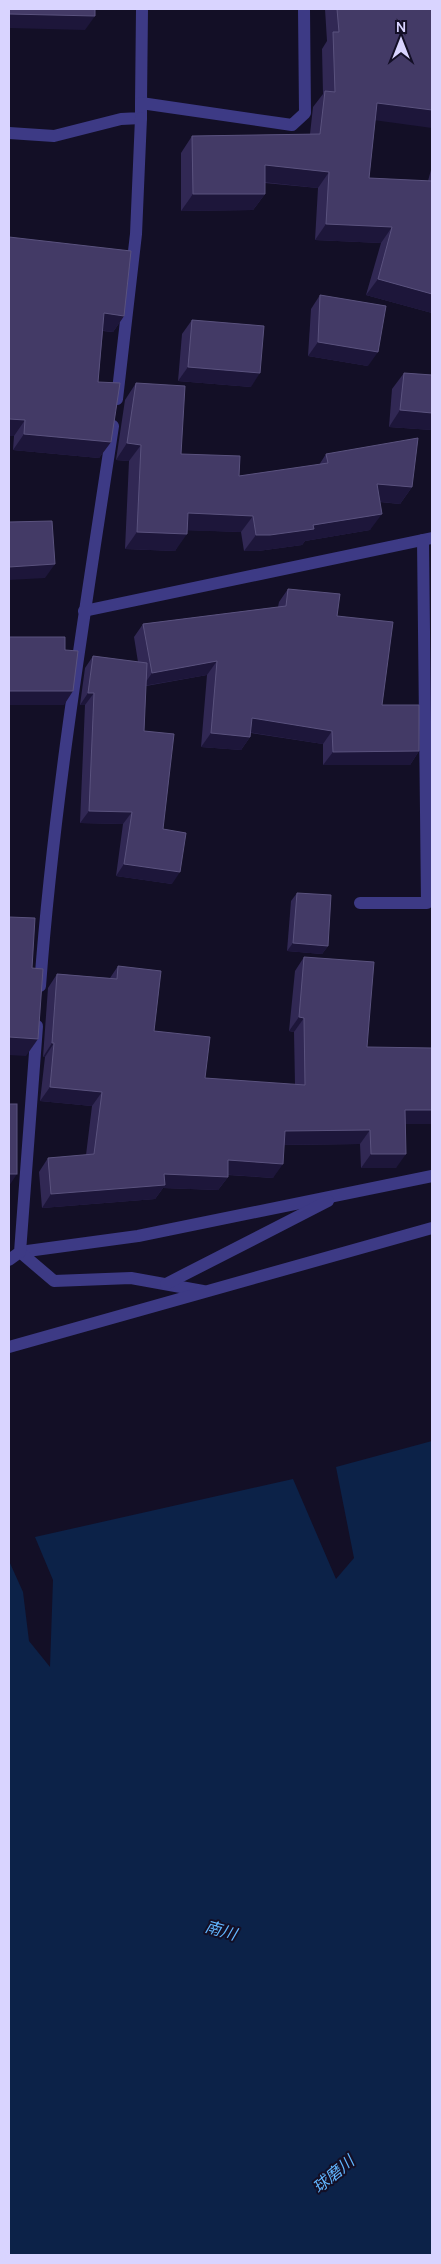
<svg xmlns="http://www.w3.org/2000/svg" width="441" height="2264" font-family="Manrope,'Noto Sans JP',sans-serif">
<style>
.water{fill:#0c2248}
.lines{fill:none;stroke-linecap:round;stroke-linejoin:round}
.minor{stroke:#3d3a85;stroke-width:12}
.wall{fill:#312854}
.shaded-wall{fill:#1d163a}
.building{fill:#433a66;stroke:#5a527e}
.labels{text-anchor:middle;stroke-width:4;stroke-linejoin:round;paint-order:stroke}
.water-label{font-size:16px;font-style:italic;fill:#62b6ff;stroke:#130f26}
</style>
<rect width="100%" height="100%" fill="#130f26"/>
<polygon class="water" points="432,1441 432,2255 9,2255 9,1561 23,1592 29,1641 50,1667 53,1580 35,1537 293,1479 336,1579 354,1558 336,1467"/>
<g class="lines">
<g class="minor">
<polyline points="141,103 142,9"/>
<polyline points="9,133 54,136 121,119 141,118 141,103 292,125 305,113 304,9"/>
<polyline points="117,399 136,234 141,118"/>
<polyline points="84,611 432,538"/>
<polyline points="360,903 427,903 423,540"/>
<path d="M40 986C54 799 85 612 113 426"/>
<polyline points="20,1252 138,1236 432,1176"/>
<polyline points="20,1252 54,1281 131,1278 203,1291"/>
<polyline points="9,1260 20,1252 37,1026"/>
<polyline points="166,1284 328,1201"/>
<polyline points="9,1347 432,1228"/>
</g>
</g>
<g class="wall">
<polygon points="325,9 432,9 375,121 369,178 428,181 432,166 432,313 366,295 381,243 315,240 318,188 265,183 265,194 253,210 181,211 181,153 192,136 310,134 313,107 323,94 322,49 327,41"/>
<polygon points="9,237 124,316 113,332 103,331 98,382 111,442 99,458 13,450 14,436"/>
<polygon points="320,295 368,366 308,356 311,309"/>
<polygon points="192,320 251,387 178,381 182,334"/>
<polygon points="404,373 432,375 432,430 389,427 392,389"/>
<polygon points="136,383 181,454 239,476 319,465 326,454 412,487 400,504 380,502 370,530 305,541 302,545 258,551 244,551 241,532 187,530 175,551 125,549 129,461 116,460 125,400"/>
<polygon points="288,589 337,616 382,705 419,751 410,765 323,765 323,744 251,733 250,737 241,750 201,747 207,675 146,686 144,731 163,829 172,884 116,876 123,824 80,823 85,705 80,705 85,668 93,656 138,662 134,637 143,624 278,607 279,602"/>
<polygon points="297,893 328,946 322,954 287,951 291,901"/>
<polygon points="304,957 367,1047 405,1124 396,1168 361,1168 360,1144 284,1145 273,1178 228,1175 228,1177 218,1190 163,1188 155,1199 42,1208 39,1172 48,1158 86,1155 92,1106 40,1101 45,1057 43,1057 48,988 57,974 110,978 118,966 154,1031 205,1078 295,1085 294,1032 289,1031 295,971"/>
</g>
<g class="shaded-wall">
<polygon points="9,14 95,16 85,30 9,28"/>
<polygon points="377,103 432,110 432,128 366,119"/>
<polygon points="265,165 329,172 318,188 253,181"/>
<polygon points="193,194 265,194 253,210 181,211"/>
<polygon points="326,224 392,227 381,243 315,240"/>
<polygon points="378,279 432,294 432,313 366,295"/>
<polygon points="104,313 124,316 113,332 93,329"/>
<polygon points="318,342 378,352 368,366 308,356"/>
<polygon points="188,367 260,373 251,387 178,381"/>
<polygon points="400,410 432,413 432,430 389,427"/>
<polygon points="9,419 25,420 14,436 9,436"/>
<polygon points="24,434 111,442 99,458 13,450"/>
<polygon points="127,443 141,445 129,461 116,460"/>
<polygon points="377,484 412,487 400,504 365,500"/>
<polygon points="188,513 253,516 241,532 176,530"/>
<polygon points="382,514 370,530 305,541 302,545 258,551 244,551 256,535"/>
<polygon points="137,532 187,534 175,551 125,549"/>
<polygon points="55,564 45,578 9,580 9,567"/>
<polygon points="217,661 207,675 143,686 152,673"/>
<polygon points="9,691 73,691 64,705 9,705"/>
<polygon points="88,693 94,693 85,705 80,705"/>
<polygon points="252,718 332,731 323,744 242,731"/>
<polygon points="211,733 250,737 241,750 201,747"/>
<polygon points="419,751 410,765 323,765 333,752"/>
<polygon points="89,811 132,812 123,824 80,823"/>
<polygon points="124,864 180,872 172,884 116,876"/>
<polygon points="293,943 328,946 322,954 287,951"/>
<polygon points="299,1017 304,1018 294,1032 289,1031"/>
<polygon points="9,1037 38,1039 26,1056 9,1055"/>
<polygon points="52,1043 54,1043 45,1057 43,1057"/>
<polygon points="50,1087 102,1092 92,1106 40,1101"/>
<polygon points="405,1110 432,1110 432,1124 396,1124"/>
<polygon points="370,1130 360,1144 275,1145 285,1131"/>
<polygon points="371,1154 406,1154 396,1168 361,1168"/>
<polygon points="228,1160 283,1164 273,1178 219,1174"/>
<polygon points="9,1174 17,1174 9,1186"/>
<polygon points="164,1174 228,1177 218,1190 163,1188 155,1199 42,1208 51,1194"/>
</g>
<g class="building">
<polygon points="9,9 95,9 95,16 9,14"/>
<polygon points="337,9 432,9 432,110 377,103 369,178 432,181 432,294 378,279 392,227 326,224 329,172 265,165 265,194 193,194 192,136 320,134 325,91 335,92 333,32 339,32"/>
<polygon points="9,237 131,251 124,316 104,313 98,382 120,383 111,442 24,434 25,420 9,419"/>
<polygon points="320,295 386,306 378,352 318,342"/>
<polygon points="192,320 264,326 260,373 188,367"/>
<polygon points="404,373 432,375 432,413 400,410"/>
<polygon points="136,383 185,386 181,454 240,456 239,476 328,463 326,454 418,438 412,487 377,484 382,514 313,525 314,529 270,535 256,535 253,516 188,513 187,534 137,532 141,445 127,443"/>
<polygon points="52,521 55,564 9,567 9,522"/>
<polygon points="288,589 340,594 337,616 393,622 382,705 419,705 419,751 333,752 332,731 252,718 250,737 211,733 217,661 152,673 143,624 286,606"/>
<polygon points="9,637 65,637 65,650 78,651 73,691 9,691"/>
<polygon points="93,656 147,663 144,731 174,734 163,829 186,833 180,872 124,864 132,812 89,811 94,693 88,693"/>
<polygon points="297,893 331,895 328,946 293,943"/>
<polygon points="9,917 35,918 32,968 43,969 38,1039 9,1037"/>
<polygon points="304,957 374,962 367,1047 432,1048 432,1110 405,1110 406,1154 371,1154 370,1130 285,1131 283,1164 228,1160 228,1177 164,1174 165,1185 51,1194 48,1158 94,1154 102,1092 50,1087 54,1043 52,1043 57,974 117,979 118,966 161,971 154,1031 210,1037 205,1078 305,1085 304,1018 299,1017"/>
<rect x="9" y="1104" width="8" height="70"/>
</g>
<g class="labels">
<g class="water-label">
<text transform="translate(221 1930) rotate(16)" y="6">南川</text>
<text transform="translate(333 2174) rotate(-40)" y="6">球磨川</text>
</g>
</g>
<rect width="441" height="2264" fill="none" stroke="#d9d4ff" stroke-width="20"/>
<g transform="translate(401 40)" stroke="#130f26" stroke-width="4" paint-order="stroke">
<path d="M0-4L9 19L0 12L-9 19Z" fill="#d9d4ff"/>
<text y="-8" font-size="14" font-weight="bold" text-anchor="middle" fill="#d9d4ff">N</text>
</g>
</svg>
